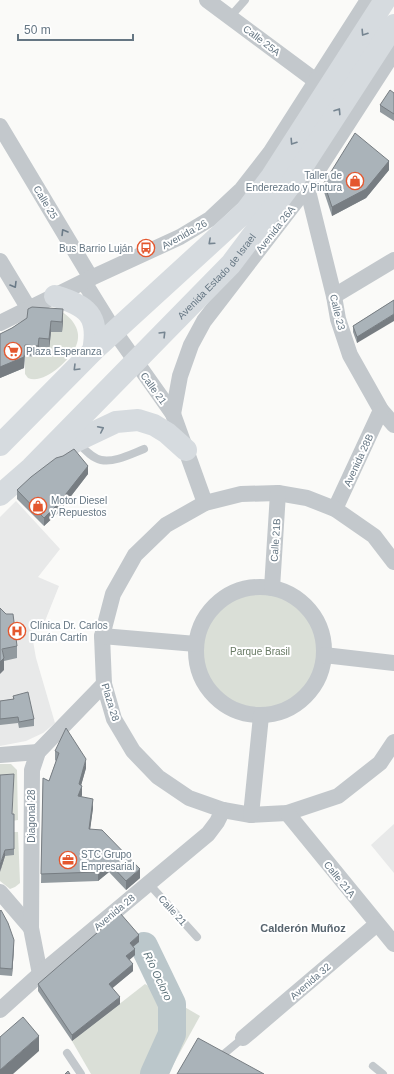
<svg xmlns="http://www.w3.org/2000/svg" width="394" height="1074" font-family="Arial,sans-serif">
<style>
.built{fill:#e8e9e9}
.green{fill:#dadfd7}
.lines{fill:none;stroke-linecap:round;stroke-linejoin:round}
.river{stroke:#bbc7cb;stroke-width:28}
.lane{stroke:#c3c8cc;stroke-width:8}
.street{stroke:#c3c8cc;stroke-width:16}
.secondary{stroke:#d6dbdf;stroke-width:22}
.wall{fill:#929a9f}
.shaded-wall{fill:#777d82}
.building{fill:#aab3b9;stroke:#777d82}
.oneway{stroke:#768591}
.oneway2{stroke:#6a7a87}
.labels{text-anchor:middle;stroke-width:4;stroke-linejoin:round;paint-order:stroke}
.street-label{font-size:10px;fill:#657683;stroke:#fff}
.poi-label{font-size:10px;fill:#657683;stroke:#fff;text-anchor:start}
.park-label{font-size:10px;fill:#687a64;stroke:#fff}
.neighbourhood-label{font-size:11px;font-weight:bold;fill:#57646e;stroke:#fff}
.water-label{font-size:11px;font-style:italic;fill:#60757c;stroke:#fff}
</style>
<rect width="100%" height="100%" fill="#fafaf8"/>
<g class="built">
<polygon points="16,501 60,549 38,577 59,586 45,621 33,619 33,641 36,658 55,723 43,733 26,741 0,746 0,517"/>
<polygon points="394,824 394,873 371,845"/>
</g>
<g class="green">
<path d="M60 311C72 317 83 331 76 346 70 360 44 385 28 378L25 374V356L38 357 39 349 51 332H61Z"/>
<circle cx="260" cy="651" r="58"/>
<polygon points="0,764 11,764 17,770 18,820 12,821 14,781 0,782"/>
<polygon points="10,832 18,832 20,883 15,887 10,889 0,881 0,872"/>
<polygon points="145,984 200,1016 168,1074 91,1074 72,1041"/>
</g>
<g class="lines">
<polyline class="river" points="144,946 172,1004 172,1034 154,1074"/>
<g class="lane">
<polyline points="230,17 245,0"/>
<path d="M78 443C84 449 92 458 101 460 114 463 131 454 144 449"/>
<polyline points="149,884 197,937"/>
<polyline points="67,1053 81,1074"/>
<polyline points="225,1053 243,1038"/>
<polyline points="373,1066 383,1074"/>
</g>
<g class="street">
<polyline points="207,0 316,81"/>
<polyline points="0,126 91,278"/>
<polyline points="307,187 334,296 338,319 350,355 381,410 394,425"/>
<polyline points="0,261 29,309"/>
<polyline points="84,282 115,332 173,414 205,503"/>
<polyline points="334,296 394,260"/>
<polyline points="0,323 91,278 180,237 210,219 242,189 270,153 368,0"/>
<polyline points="173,414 180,376 191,345 204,321 307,187 394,52"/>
<polyline points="335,509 381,410"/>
<polyline points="394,562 374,536 335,509 307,498 278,493 241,494 205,503 166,525 135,555 113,594 102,636 104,684 114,719 133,751 158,777 189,798 223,810 251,815 287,813 338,796 380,763 394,742"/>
<circle cx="260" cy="651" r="64"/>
<polyline points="272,588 278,493"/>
<polyline points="102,636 196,644"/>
<polyline points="324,655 394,663"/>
<polyline points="0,755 38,752"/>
<polyline points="287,813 394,944"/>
<polyline points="251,815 261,716"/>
<polyline points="0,892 31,928"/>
<polyline points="40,974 31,928 32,770 38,752 104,684"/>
<polyline points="0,1010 40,974 208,834 217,822 223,810"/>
<polyline points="243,1038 377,924"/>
</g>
<g class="secondary">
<path d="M55 296C87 306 100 315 93 351"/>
<polyline points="0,445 93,351 246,211 272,176 385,0"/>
<polyline points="56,454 76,441 116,422 138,420 154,425 167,433 186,450"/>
<path id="s1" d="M0 495 31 468 231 264 291 184 394 25"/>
</g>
</g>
<g class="wall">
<polygon points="394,93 394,121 380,112 380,105"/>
<polygon points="389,170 366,198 332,216 324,192 324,183"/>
<polygon points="394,300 357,343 353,332 353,326"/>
<polygon points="27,318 63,320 62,332 51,332 49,350 39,349 38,357 25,356 24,368 0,378 0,334 12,328"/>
<polygon points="88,474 58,513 44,526 17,499 17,490"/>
<polygon points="0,608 17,646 17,658 4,661 4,670"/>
<polygon points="13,696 34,719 34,726 19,728 18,723 0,725 0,701 13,699"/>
<polygon points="55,751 86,768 81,785 82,795 81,797 93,808 90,829 140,878 126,890 109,872 98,881 41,883 43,778 49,781 56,761 55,760"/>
<polygon points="13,814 14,814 14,855 5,856 0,872"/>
<polygon points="0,911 14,947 12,976 0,975"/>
<polygon points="139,942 133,947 135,955 129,960 133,971 112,988 120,1004 72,1041 38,991 38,984"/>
</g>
<g class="shaded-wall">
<polygon points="389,161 389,170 366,198 332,216 332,207"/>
<polygon points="63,309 63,320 62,332 62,322"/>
<polygon points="394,314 394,321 357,343 357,337"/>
<polygon points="51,321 51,332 49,350 49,339"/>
<polygon points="39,338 39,349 38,357 38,346"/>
<polygon points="25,345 24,368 0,378 0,367"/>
<polygon points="88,466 88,474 58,513 44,526 44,518"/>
<polygon points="4,658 4,670 0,674 0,662"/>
<polygon points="86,759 86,768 79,793 79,784"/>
<polygon points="82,786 82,795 78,805 78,796"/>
<polygon points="93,799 93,808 89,838 89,829"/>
<polygon points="5,850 5,856 0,872 0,865"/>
<polygon points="109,863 109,872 98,881 98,872"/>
<polygon points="140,869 140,878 126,890 126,881"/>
<polygon points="139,935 139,942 130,949 130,943"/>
<polygon points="14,940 14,947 12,976 12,969"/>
<polygon points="135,949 135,955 126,963 126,956"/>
<polygon points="133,964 133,971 109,991 109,984"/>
<polygon points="120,997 120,1004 72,1041 72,1035"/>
<polygon points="39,1036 39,1051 13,1074 0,1074 0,1070"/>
</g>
<g class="building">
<polygon points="390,90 394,93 394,114 380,105"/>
<polygon points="355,133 389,161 366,189 332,207 324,183"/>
<polygon points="394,300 394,314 357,337 353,326"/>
<polygon points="32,307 63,309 62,322 51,321 49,339 39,338 38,346 25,345 24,357 0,367 0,334 12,328 27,318 28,309"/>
<polygon points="74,449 88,466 58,504 44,518 17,490 31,477 56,458 63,456"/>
<polygon points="0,608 6,614 13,614 17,646 2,649 4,658 0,662"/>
<polygon points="28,692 34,719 19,722 18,717 0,719 0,701 14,699 13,696"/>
<polygon points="66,728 86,759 79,784 82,786 78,796 93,799 89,829 102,830 140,869 126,881 109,863 98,872 41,874 43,778 49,781 59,753 55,751"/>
<polygon points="14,774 12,814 14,814 14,849 5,850 0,865 0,775"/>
<polygon points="1,910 8,923 14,940 12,969 0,968 0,911"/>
<polygon points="120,913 139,935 130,943 135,949 126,956 133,964 109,984 120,997 72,1035 38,984"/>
<polygon points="23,1017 39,1036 0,1070 0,1037"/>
<polygon points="198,1038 264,1074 177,1074"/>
<polygon points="68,1071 70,1074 65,1074"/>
</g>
<defs><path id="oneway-chevron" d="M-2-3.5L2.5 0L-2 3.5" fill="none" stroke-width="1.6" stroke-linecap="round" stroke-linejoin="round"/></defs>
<g class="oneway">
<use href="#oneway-chevron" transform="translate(364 33) rotate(123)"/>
<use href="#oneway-chevron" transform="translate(338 111) rotate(-57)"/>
<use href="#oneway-chevron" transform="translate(293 142) rotate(123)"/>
<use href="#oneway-chevron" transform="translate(211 242) rotate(138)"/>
<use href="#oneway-chevron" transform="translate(163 334) rotate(-45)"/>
<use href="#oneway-chevron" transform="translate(76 368) rotate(135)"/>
<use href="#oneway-chevron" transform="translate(101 429) rotate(-26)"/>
</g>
<g class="oneway2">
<use href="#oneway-chevron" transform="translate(64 232) rotate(-121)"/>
<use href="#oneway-chevron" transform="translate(14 285) rotate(59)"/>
</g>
<defs>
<symbol id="shop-ring" viewBox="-11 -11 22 22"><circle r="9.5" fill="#fff" stroke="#e4572e" stroke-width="1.5"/><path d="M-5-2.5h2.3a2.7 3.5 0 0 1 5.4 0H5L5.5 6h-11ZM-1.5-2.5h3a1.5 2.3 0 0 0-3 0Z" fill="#e4572e"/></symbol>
<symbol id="bus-ring" viewBox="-11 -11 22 22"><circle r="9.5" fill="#fff" stroke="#e4572e" stroke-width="1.5"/><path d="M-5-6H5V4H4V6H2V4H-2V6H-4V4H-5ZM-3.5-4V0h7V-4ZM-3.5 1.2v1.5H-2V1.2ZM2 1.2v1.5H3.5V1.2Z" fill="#e4572e"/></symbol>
<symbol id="supermarket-ring" viewBox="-11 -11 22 22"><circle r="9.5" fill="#fff" stroke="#e4572e" stroke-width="1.5"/><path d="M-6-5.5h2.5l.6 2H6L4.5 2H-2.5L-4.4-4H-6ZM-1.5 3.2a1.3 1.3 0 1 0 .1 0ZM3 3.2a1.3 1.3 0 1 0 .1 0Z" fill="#e4572e"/></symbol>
<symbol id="hospital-ring" viewBox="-11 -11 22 22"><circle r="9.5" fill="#fff" stroke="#e4572e" stroke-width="1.5"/><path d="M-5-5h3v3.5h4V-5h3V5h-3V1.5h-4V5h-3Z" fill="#e4572e"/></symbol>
<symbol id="office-ring" viewBox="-11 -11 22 22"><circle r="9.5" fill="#fff" stroke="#e4572e" stroke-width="1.5"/><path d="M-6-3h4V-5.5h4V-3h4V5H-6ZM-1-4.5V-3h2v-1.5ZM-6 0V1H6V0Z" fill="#e4572e"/></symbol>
</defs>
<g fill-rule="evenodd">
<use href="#shop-ring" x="345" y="171" width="20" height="20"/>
<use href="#bus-ring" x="136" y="238" width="20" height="20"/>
<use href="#supermarket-ring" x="3" y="341" width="20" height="20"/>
<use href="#shop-ring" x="28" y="496" width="20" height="20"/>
<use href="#hospital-ring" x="7" y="621" width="20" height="20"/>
<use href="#office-ring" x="58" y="850" width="20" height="20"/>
</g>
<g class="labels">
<g class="street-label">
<text transform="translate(262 40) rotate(37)" y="4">Calle 25A</text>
<text transform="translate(46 202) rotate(59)" y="4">Calle 25</text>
<text transform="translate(275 229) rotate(-52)" y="4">Avenida 26A</text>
<text transform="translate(184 234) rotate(-29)" y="4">Avenida 26</text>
<text dy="4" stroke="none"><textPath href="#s1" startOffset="308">Avenida Estado de Israel</textPath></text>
<text transform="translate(338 312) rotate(76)" y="4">Calle 23</text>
<text transform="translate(154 388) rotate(54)" y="4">Calle 21</text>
<text transform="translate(358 460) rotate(-65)" y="4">Avenida 28B</text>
<text transform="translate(275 540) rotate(-86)" y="4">Calle 21B</text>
<text transform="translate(111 702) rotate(73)" y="4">Plaza 28</text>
<text transform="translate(31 816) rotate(-90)" y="4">Diagonal 28</text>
<text transform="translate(340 879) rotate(51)" y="4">Calle 21A</text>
<text transform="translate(173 910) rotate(48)" y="4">Calle 21</text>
<text transform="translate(114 912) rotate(-40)" y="4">Avenida 28</text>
<text transform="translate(310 981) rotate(-41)" y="4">Avenida 32</text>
</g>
<g class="poi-label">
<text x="342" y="179" text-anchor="end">Taller de<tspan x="342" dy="12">Enderezado y Pintura</tspan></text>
<text x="133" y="252" text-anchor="end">Bus Barrio Luján</text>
<text x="26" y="355">Plaza Esperanza</text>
<text x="51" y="504">Motor Diesel<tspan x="51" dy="12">y Repuestos</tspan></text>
<text x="30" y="629">Clínica Dr. Carlos<tspan x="30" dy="12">Durán Cartín</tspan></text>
<text x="81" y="858">STC Grupo<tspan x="81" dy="12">Empresarial</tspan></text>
</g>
<g class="park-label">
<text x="260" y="655">Parque Brasil</text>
</g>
<g class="neighbourhood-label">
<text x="303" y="932">Calderón Muñoz</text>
</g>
<g class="water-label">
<text transform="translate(158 976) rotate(65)" y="4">Río Ocloro</text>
</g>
</g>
<path d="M18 34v6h115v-6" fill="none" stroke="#657683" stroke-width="2"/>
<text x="24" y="34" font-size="12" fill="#657683" stroke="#ffffff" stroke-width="3" paint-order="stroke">50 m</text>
</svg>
